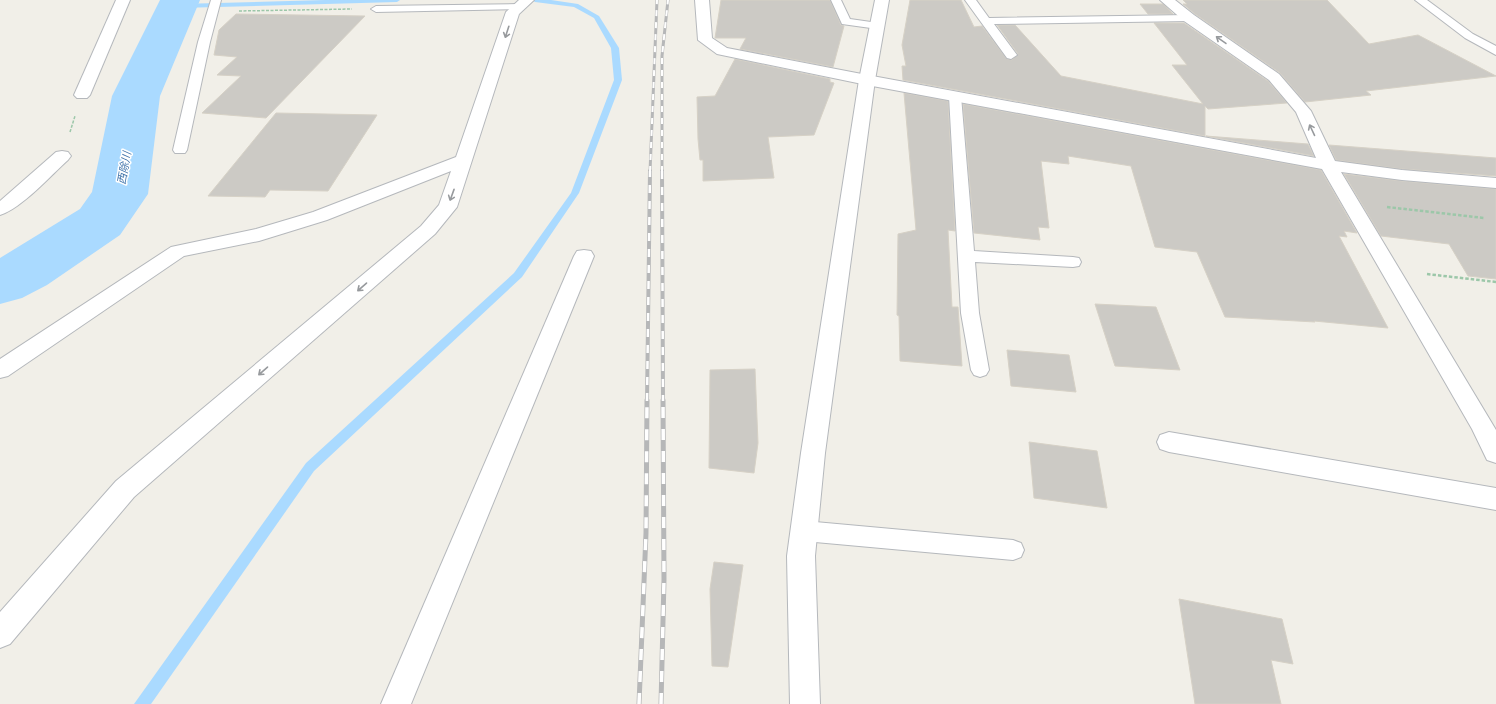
<svg xmlns="http://www.w3.org/2000/svg" width="1496" height="704" font-family="'Work Sans','Noto Sans JP',sans-serif">
<style>
.lines{fill:none;stroke-linecap:round;stroke-linejoin:round}
.stream{fill:#aadaff;fill-rule:evenodd}
.river{fill:#aadaff;fill-rule:evenodd}
.building{fill:#cccac5;stroke:#d6d1c6}
.service-casing{stroke:#b5b8bc;stroke-width:2}
.minor-casing{stroke:#b5b8bc;stroke-width:2}
.tertiary-casing{stroke:#b5b8bc;stroke-width:2}
.path-far1{stroke:#9cc7a9;stroke-width:1.5;stroke-dasharray:3 1.5;stroke-linecap:butt}
.path{stroke:#9cc7a9;stroke-width:2.5;stroke-dasharray:3.5 2;stroke-linecap:butt}
.service{fill:#fff;fill-rule:evenodd}
.minor{fill:#fff;fill-rule:evenodd}
.tertiary{fill:#fff;fill-rule:evenodd}
.rail-far2-casing{stroke:#b6b7b8;stroke-width:3}
.rail-far1-casing{stroke:#b6b7b8;stroke-width:4}
.rail-casing{stroke:#b6b7b8;stroke-width:5}
.rail-far2{stroke:#fff;stroke-width:2;stroke-dasharray:6;stroke-linecap:butt}
.rail-far1{stroke:#fff;stroke-width:2.5;stroke-dasharray:8;stroke-linecap:butt}
.rail{stroke:#fff;stroke-width:3.5;stroke-dasharray:11;stroke-linecap:butt}
.oneway{stroke:#979a9d}
.labels{text-anchor:middle;stroke-width:3;stroke-linejoin:round;paint-order:stroke}
.far-water-label{font-size:11px;font-style:italic;fill:#4174aa;stroke:#fff}
</style>
<rect width="100%" height="100%" fill="#f1efe8"/>
<g class="lines">
<g class="stream">
<polygon points="325,0 400,0 397,2 179,8 176,6 179,4"/>
<polygon points="532,0 551,0 578,4 599,16 619,48 622,80 579,193 522,277 314,471 151,704 134,704 306,463 514,273 571,193 614,80 611,48 594,18 574,7 535,2"/>
</g>
<polygon class="river" points="160,0 200,0 160,96 148,194 120,235 47,285 22,298 0,304 0,258 80,209 92,192 112,96"/>
</g>
<g class="building">
<polygon points="721,0 830,0 841,25 844,26 833,67 740,49 746,38 715,38"/>
<polygon points="910,0 961,0 974,27 982,26 1007,59 1012,60 1018,54 997,25 1015,25 1061,76 1203,104 1172,65 1187,65 1154,23 1184,23 1268,81 1287,103 1208,109 1205,106 1205,136 903,80 902,66 906,66 902,45"/>
<polygon points="1183,0 1327,0 1369,44 1418,35 1496,76 1366,91 1371,95 1305,102 1280,73 1195,14 1183,4 1187,4"/>
<polygon points="1140,4 1163,4 1173,14 1148,14"/>
<polygon points="236,14 365,16 266,118 202,113 241,76 217,75 237,57 214,55 219,30"/>
<polygon points="735,59 830,79 830,82 834,83 814,135 768,137 774,178 703,181 703,160 700,160 698,139 697,97 715,96"/>
<polygon points="904,93 948,101 955,231 948,230 952,307 958,307 962,366 900,361 899,316 897,315 898,234 916,230"/>
<polygon points="963,104 1321,170 1357,233 1344,231 1347,237 1339,236 1388,328 1314,321 1315,322 1225,317 1197,252 1155,247 1131,166 1068,156 1069,164 1041,161 1049,228 1038,227 1040,240 974,233"/>
<polygon points="276,113 377,115 328,191 270,190 265,197 208,196"/>
<polygon points="1206,136 1308,144 1314,156"/>
<polygon points="1329,145 1496,158 1496,176 1402,169 1336,160"/>
<polygon points="1344,174 1402,181 1496,189 1496,279 1468,276 1449,244 1381,236"/>
<polygon points="1095,304 1156,307 1180,370 1115,366"/>
<polygon points="1007,350 1069,355 1076,392 1011,386"/>
<polygon points="755,369 758,443 754,473 709,468 710,370"/>
<polygon points="1029,442 1097,451 1107,508 1034,498"/>
<polygon points="714,562 743,565 728,667 712,666 710,589"/>
<polygon points="1179,599 1282,619 1293,664 1271,660 1281,704 1195,704"/>
</g>
<g class="lines">
<defs>
<g id="service">
<polygon points="211,0 221,0 210,42 187,150 185,153 175,153 173,150 198,42"/>
<polygon points="831,0 841,0 850,19 878,23 884,26 878,29 842,24"/>
<polygon points="965,0 976,0 989,18 1189,15 1195,18 1189,21 994,24 1017,55 1011,59 1007,58"/>
<polygon points="1415,0 1427,0 1473,34 1496,46 1496,55 1465,38"/>
<polygon points="519,4 524,7 523,9 376,12 371,9 376,6"/>
<polygon points="955,92 961,96 974,251 1073,257 1079,258 1081,262 1079,266 1073,267 975,262 979,313 989,370 986,375 980,377 974,375 971,370 961,313 949,96"/>
<polygon points="804,521 1013,540 1021,543 1024,550 1021,557 1013,560 804,541 796,538 793,531 796,524"/>
</g>
<g id="minor">
<polygon points="116,0 130,0 90,95 87,98 77,98 74,95"/>
<polygon points="519,0 534,0 519,14 457,207 435,234 134,497 10,644 0,648 0,612 116,481 421,226 439,205 451,171 327,220 259,241 184,256 8,376 0,378 0,359 171,247 256,229 313,212 456,157 506,12"/>
<polygon points="695,0 709,0 712,38 727,48 867,75 1316,158 1296,112 1269,80 1184,21 1160,0 1175,0 1194,15 1279,74 1311,111 1335,161 1402,170 1496,178 1496,188 1402,180 1341,172 1496,430 1496,463 1487,460 1472,429 1322,169 867,85 717,54 698,40"/>
<path d="M62 151 68 152 71 156 68 160C51 175 21 209 0 215V201L56 152Z"/>
<polygon points="584,250 591,251 594,256 411,704 381,704 574,256 577,251"/>
<polygon points="1169,432 1496,488 1496,510 1169,452 1160,449 1157,442 1160,435"/>
</g>
<polygon id="tertiary" points="875,0 889,0 875,80 825,453 815,556 820,704 790,704 787,556 801,453 859,80"/>
</defs>
<use href="#service" class="service-casing"/>
<use href="#minor" class="minor-casing"/>
<use href="#tertiary" class="tertiary-casing"/>
<g class="path-far1">
<polyline points="239,11 352,9"/>
<polyline points="70,132 75,116"/>
</g>
<g class="path">
<polyline points="1387,207 1484,218"/>
<polyline points="1427,274 1496,282"/>
</g>
<use href="#service" class="service"/>
<use href="#minor" class="minor"/>
<use href="#tertiary" class="tertiary"/>
<defs>
<g id="rail-far2">
<polyline points="650,172 657,0"/>
<polyline points="662,172 662,56 668,0"/>
</g>
<g id="rail-far1">
<polyline points="662,171 663,401"/>
<polyline points="647,401 650,171"/>
</g>
<g id="rail">
<polyline points="639,704 646,533 647,400"/>
<polyline points="661,704 664,579 663,400"/>
</g>
</defs>
<use href="#rail-far2" class="rail-far2-casing"/>
<use href="#rail-far1" class="rail-far1-casing"/>
<use href="#rail" class="rail-casing"/>
<use href="#rail-far2" class="rail-far2"/>
<use href="#rail-far1" class="rail-far1"/>
<use href="#rail" class="rail"/>
</g>
<defs><path id="oneway-shaft" d="M-6 0H5M1.5-3L5.5 0L1.5 3" fill="none" stroke-width="1.6" stroke-linecap="round" stroke-linejoin="round"/></defs>
<g class="oneway">
<use href="#oneway-shaft" transform="translate(507 32) rotate(108)"/>
<use href="#oneway-shaft" transform="translate(1221 40) rotate(-145)"/>
<use href="#oneway-shaft" transform="translate(1312 130) rotate(-115)"/>
<use href="#oneway-shaft" transform="translate(452 195) rotate(110)"/>
<use href="#oneway-shaft" transform="translate(362 287) rotate(139)"/>
<use href="#oneway-shaft" transform="translate(263 371) rotate(139)"/>
</g>
<g class="labels">
<g class="far-water-label">
<text transform="translate(124 168) rotate(-80)" y="4">西除川</text>
</g>
</g>
</svg>
